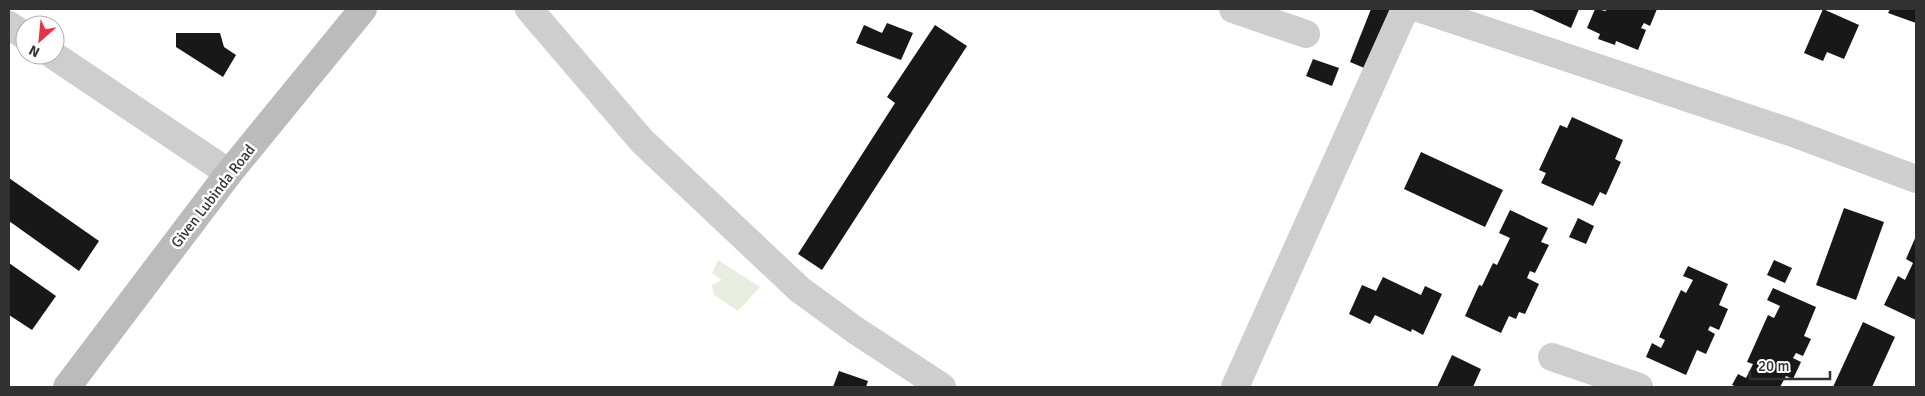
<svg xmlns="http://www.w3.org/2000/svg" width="1925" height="396" font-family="Signika,sans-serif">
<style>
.green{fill:#e7eedf}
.building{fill:#181818}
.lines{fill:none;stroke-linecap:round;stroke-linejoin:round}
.street{stroke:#cecece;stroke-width:28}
.secondary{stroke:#bbb;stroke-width:28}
.labels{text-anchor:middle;stroke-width:5;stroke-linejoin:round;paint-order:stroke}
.street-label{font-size:15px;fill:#313131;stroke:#fff}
</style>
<rect width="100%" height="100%" fill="#fff"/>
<polygon class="green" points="718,260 760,287 738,311 714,295 712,285 722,280 712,273"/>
<g class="building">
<polygon points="1371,9 1393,9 1369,70 1350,62"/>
<polygon points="1533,9 1579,9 1571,28 1532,10"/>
<polygon points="1595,9 1606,11 1606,9 1657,9 1650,26 1644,23 1641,28 1646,30 1638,50 1616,41 1615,45 1598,39 1600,34 1587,28"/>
<polygon points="1823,9 1859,25 1844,59 1827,52 1823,61 1804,53"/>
<polygon points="1890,9 1916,9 1916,23 1888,13"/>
<polygon points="887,23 913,33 901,60 856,43 864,25 882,33"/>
<polygon points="935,25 967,46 822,270 798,254 895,103 887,97"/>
<polygon points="176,33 220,33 224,47 236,55 223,77 176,47"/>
<polygon points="1313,59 1339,68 1332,86 1306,76"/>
<polygon points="1572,117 1623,140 1615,159 1621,162 1606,195 1600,192 1593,206 1541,183 1546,173 1539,170 1560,125 1567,128"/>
<polygon points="1421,152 1503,190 1485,227 1404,189"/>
<polygon points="9,178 99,241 79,271 9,221"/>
<polygon points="1844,208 1884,222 1856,300 1816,285"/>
<polygon points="1510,210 1548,228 1541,242 1549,245 1535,273 1530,271 1527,278 1539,284 1525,314 1519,312 1516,319 1509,316 1501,333 1465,316 1479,285 1482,286 1493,263 1497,265 1510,238 1499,233"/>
<polygon points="1578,218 1594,226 1586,244 1569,237"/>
<polygon points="1916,236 1916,320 1884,305 1898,276 1905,280 1913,263 1906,259"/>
<polygon points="1774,260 1792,268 1785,283 1767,275"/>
<polygon points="9,263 56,296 32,330 9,315"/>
<polygon points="1688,266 1728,284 1719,305 1728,309 1719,330 1710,326 1708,330 1715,334 1706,354 1697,350 1686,375 1646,357 1652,343 1661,348 1665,340 1659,337 1681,290 1686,293 1693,280 1683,276"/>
<polygon points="1383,277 1421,295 1425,286 1442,294 1423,335 1412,329 1411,332 1375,315 1370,324 1349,314 1362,285 1376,291"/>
<polygon points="1773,288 1816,307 1804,336 1811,339 1803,356 1796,353 1793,358 1801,362 1793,379 1786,376 1780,387 1737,387 1732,385 1738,374 1746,378 1753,364 1747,362 1768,315 1774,318 1780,306 1767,300"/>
<polygon points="1863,322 1895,337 1872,387 1833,387"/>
<polygon points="1452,355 1481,369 1473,387 1437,387"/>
<polygon points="839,371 868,381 866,387 833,387"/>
</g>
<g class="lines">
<g class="street">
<polyline points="529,9 642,141 799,289 855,330 942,387"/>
<polyline points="1233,9 1306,34"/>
<polyline points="1421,9 1793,133 1916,179"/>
<polyline points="9,25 25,36"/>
<polyline points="53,55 229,173"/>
<polyline points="1552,357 1639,387"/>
<polyline points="1235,387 1405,9"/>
</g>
<polyline class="secondary" points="67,387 229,173 363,9"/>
</g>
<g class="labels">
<g class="street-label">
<text transform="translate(213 196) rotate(-52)" y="5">Given Lubinda Road</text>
</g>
</g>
<rect width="1925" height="396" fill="none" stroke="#313131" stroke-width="20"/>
<g transform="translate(40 40) rotate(207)"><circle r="24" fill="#ffffff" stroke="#adadad"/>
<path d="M0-4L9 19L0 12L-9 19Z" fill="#e83247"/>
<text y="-8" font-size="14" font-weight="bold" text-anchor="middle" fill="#313131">N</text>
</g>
<path d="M1750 371v8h80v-8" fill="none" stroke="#313131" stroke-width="2.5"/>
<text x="1758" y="371" font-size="15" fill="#313131" stroke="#ffffff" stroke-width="4" paint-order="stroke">20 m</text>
</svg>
